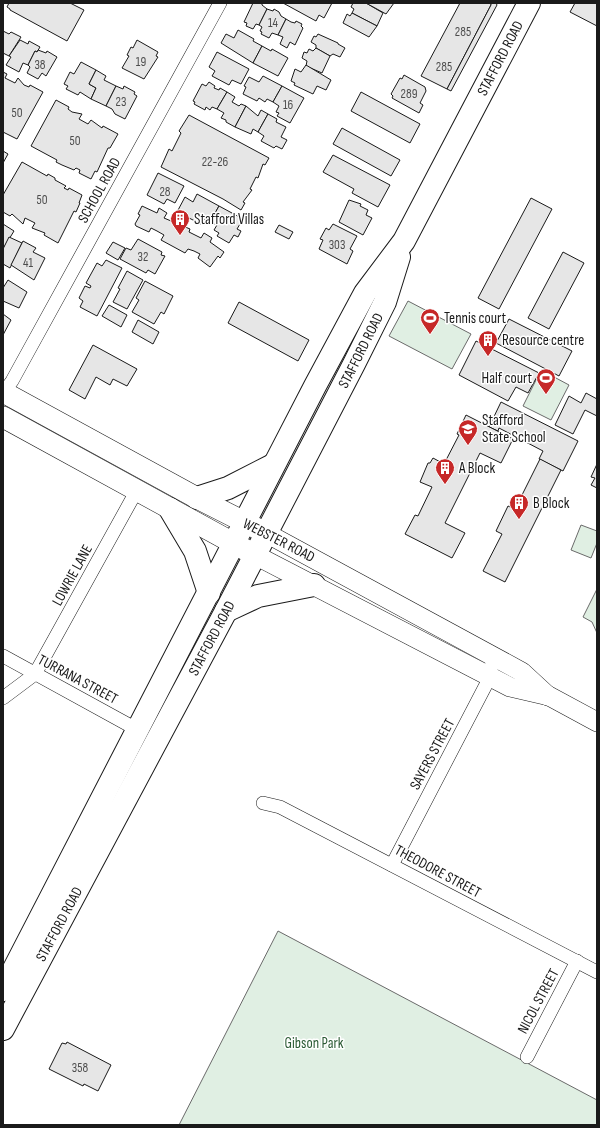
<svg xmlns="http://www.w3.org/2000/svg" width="600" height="1128" font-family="'Sofia Sans Condensed',sans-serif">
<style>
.green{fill:#e0efe3;stroke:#6a6a6a}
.building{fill:#e6e6e6;stroke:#1a1a1a}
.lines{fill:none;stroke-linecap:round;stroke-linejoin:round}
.street-casing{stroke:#1a1a1a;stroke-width:14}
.secondary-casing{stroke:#1a1a1a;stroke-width:20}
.primary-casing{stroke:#1a1a1a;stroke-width:22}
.highway-casing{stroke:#1a1a1a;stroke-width:24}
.street{stroke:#fff;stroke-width:13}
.secondary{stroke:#fff;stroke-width:19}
.primary{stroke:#fff;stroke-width:21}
.highway{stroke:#fff;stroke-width:22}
.labels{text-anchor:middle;stroke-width:3;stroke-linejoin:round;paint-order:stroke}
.number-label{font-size:13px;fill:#4d4d4d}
.street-label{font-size:15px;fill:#1a1a1a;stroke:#fff}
.poi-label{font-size:15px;fill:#1a1a1a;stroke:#fff;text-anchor:start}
.park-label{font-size:15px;fill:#2b5a34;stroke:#fff}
</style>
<rect width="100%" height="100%" fill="#fff"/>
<g class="green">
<polygon points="408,301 471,334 452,369 389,336"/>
<polygon points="541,370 569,385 551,420 523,406"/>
<polygon points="581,525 597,531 597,543 591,558 571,550"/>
<polygon points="597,589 597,633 592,622 583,617"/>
<polygon points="278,931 597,1100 597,1125 179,1125"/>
</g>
<g class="building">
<polygon points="9,3 70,3 84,10 67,41 10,10 10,9 7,7"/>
<polygon points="253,3 262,3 262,5 267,9 259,25 256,24 253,29 246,26 247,23 244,22"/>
<polygon points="283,3 332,3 324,18 319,15 316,21"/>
<polygon points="353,3 366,3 383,13 377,26 352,13 354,9 351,7"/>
<polygon points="366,3 394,3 386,14"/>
<polygon points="460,3 491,3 491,5 447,89 421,76"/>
<polygon points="491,3 496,3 497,5 451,91 447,89 491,5"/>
<polygon points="575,3 597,3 597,26 570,12"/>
<polygon points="267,9 273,11 274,9 279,12 281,16 286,19 278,35 272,33 269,38 261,34 262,32 260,31 262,27 259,25"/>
<polygon points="352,13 377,26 369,37 343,23 347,14 350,16"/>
<polygon points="286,19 291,22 295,23 296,21 302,24 301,26 303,28 295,45 290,42 287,48 280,44 283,37 278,35"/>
<polygon points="238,30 254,39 253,41 262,46 253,63 221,43 226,34 234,38"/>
<polygon points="3,31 9,34 11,32 21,37 9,56 3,53"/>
<polygon points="318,34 338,43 338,44 345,48 340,57 333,54 330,56 316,48 316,45 311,42 314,36 316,37"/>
<polygon points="20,40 28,44 29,41 40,47 37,52 35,51 28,65 23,63 19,72 6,65 11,57 9,56"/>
<polygon points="137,40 158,52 156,56 158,57 144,79 122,68 129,56 127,55 131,47 133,48"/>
<polygon points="262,46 271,51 272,49 288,58 278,76 253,63"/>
<polygon points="316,48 330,56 322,73 306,66 307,61 302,58 304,52 307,53 309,49 313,51"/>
<polygon points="38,50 46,53 47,51 57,57 46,76 42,73 38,79 27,73 30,67 28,65 35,51 37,52"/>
<polygon points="217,52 249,69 241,84 232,80 229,85 212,76 215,71 209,67"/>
<polygon points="81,62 96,70 89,84 96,88 91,99 80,92 78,95 66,89 68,86 64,84 70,72 74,74"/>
<polygon points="306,65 331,80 326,90 317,86 313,94 294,85 295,83 291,81 295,69 301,72"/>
<polygon points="96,70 106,76 104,80 116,86 106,106 91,99 96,88 89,84"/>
<polygon points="3,72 7,74 5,78 15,83 18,78 24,85 29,87 30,85 43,92 17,139 3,132"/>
<polygon points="404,75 425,87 426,91 420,103 423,105 419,113 392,98 393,96 391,94 400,78 402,79"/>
<polygon points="263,76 282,86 273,102 267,99 265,102 259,98 257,101 243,94 246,87 244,86 249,77 259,82"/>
<polygon points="209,82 215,86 214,88 219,90 220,88 227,92 217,109 212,107 210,110 206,107 205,110 194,104 195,102 193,101 202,84 206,86"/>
<polygon points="116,86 123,89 124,86 135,92 134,94 137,96 125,119 115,114 112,109 106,106"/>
<polygon points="282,86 304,98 290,123 277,116 279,113 276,112 279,106 273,102"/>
<polygon points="227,92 235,97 232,102 239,106 241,104 246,106 235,127 226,122 226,120 221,118 224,113 217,109"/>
<polygon points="361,92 420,124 410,143 351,111"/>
<polygon points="56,100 69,107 68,109 72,112 82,114 79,119 88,124 91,120 102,128 103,126 118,134 110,148 108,148 97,172 95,171 91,179 79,173 80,170 76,168 74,170 62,165 56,162 57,160 31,146"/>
<polygon points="246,106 258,116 261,110 268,114 258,132 253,129 251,134 235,127"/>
<polygon points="268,114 277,119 276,122 286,127 281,137 287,140 282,149 276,146 274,148 261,141 264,136 258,132"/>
<polygon points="189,115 269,158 265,165 263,164 258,178 256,177 250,189 252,190 243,202 245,203 241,210 223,199 161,167 169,149 172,151 181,133 179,131"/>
<polygon points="342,128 400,160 391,176 333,144"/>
<polygon points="3,151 8,154 3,163"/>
<polygon points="333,155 390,185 378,207 352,193 354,189 323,172"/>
<polygon points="22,162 47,176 48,174 55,178 55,180 66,186 64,188 68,190 69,188 82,195 79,203 80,203 76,212 74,211 58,243 44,235 45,233 32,228 35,223 25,218 23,224 12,214 10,216 3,212 3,195"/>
<polygon points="158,173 184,186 175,203 167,199 164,204 147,195"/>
<polygon points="197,194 219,206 210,222 204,219 201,224 177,212 185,197 193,202"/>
<polygon points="531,198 552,209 499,309 478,298"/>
<polygon points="349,200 361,204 360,206 368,210 366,215 372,218 363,235 339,222"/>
<polygon points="142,206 157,213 159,208 167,213 164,218 190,229 189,232 201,238 204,233 212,238 210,242 224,252 220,258 218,256 210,267 198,258 200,254 194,251 188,249 185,253 161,240 164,235 157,231 151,228 149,232 136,226 135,224 140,215 138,214"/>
<polygon points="219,206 243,219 237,229 241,231 238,237 234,235 229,243 217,236 219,233 214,230 217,225 210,222"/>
<polygon points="3,224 14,231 3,249"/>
<polygon points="333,224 357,236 350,249 353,251 347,264 319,249 323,240 320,239 326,228 329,230"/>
<polygon points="279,225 293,232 289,239 275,232"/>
<polygon points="9,237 22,243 10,268 3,264 3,249"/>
<polygon points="138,239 162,252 161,255 165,256 155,274 148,270 146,273 120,259 126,248 131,250"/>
<polygon points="23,241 36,248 33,252 45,258 34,280 11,265"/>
<polygon points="113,242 125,248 118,260 106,253"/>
<polygon points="563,252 584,263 549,329 528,318"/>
<polygon points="106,260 122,268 97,316 80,307 83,301 79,298 85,286 90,288 91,286 86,283 97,263 102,266"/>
<polygon points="127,271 143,280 127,309 113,302 120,289 118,288"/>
<polygon points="8,280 27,292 19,308 3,301 3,288"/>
<polygon points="145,281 173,296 164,314 161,312 154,324 132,312 139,300 136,298"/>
<polygon points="239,302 309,340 298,361 228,323"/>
<polygon points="109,305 127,315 121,327 102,316"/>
<polygon points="3,314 11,320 3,335"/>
<polygon points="509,319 572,351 559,376 496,343"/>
<polygon points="138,320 159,332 153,344 132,332"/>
<polygon points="476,341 539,373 528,393 516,387 508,401 459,375"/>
<polygon points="93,345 137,369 127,386 113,379 110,385 96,377 85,399 69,390"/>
<polygon points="586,393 597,399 597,416 585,410 573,434 555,425 569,396 581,403"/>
<polygon points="501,402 578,441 563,471 539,459 543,451 499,428 498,431 489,427"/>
<polygon points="466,415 513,439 501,463 480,453 445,523 465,533 452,558 405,534 415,515 418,516 432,487 420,482 428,463 430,463 433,458 444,464 459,435 457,434"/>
<polygon points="540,459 561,470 505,582 483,571 502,534 496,531 508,506 515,509"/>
<polygon points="597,464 597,488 591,485 595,478 591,477"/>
<polygon points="67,1042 111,1065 98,1091 84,1084 83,1086 49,1069 62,1043 66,1044"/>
</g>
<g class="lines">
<defs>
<g id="street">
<polyline points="4,392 12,381 220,3"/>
<polyline points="3,656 138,730"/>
<polyline points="3,698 35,674 137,490"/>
<polyline points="263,803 280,807 597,972"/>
<polyline points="392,865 490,677 493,655"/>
<polyline points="527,1057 577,961"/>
</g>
<g id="secondary">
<polyline points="266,533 522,672 548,696"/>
<polyline points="255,555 510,687 549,696 597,722"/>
</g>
<g id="primary">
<polyline points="3,392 197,498 266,533"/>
<polyline points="3,417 255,555"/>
</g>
<g id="highway">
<polyline points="197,498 228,488 273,465"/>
<polyline points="170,509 195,551 209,593"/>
<polyline points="226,611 258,596 314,585"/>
<path id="s1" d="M3 990 315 386 365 293 404 241 529 3"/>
<path id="s2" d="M3 1029 226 611 354 364 385 302 399 257"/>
</g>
</defs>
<use href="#street" class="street-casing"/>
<use href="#secondary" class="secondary-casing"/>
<use href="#primary" class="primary-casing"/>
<use href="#highway" class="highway-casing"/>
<use href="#street" class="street"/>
<use href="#secondary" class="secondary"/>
<use href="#primary" class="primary"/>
<use href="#highway" class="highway"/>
</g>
<defs>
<symbol id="building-pin" viewBox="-11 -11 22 30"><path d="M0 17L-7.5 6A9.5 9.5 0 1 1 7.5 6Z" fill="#c62828" stroke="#fff"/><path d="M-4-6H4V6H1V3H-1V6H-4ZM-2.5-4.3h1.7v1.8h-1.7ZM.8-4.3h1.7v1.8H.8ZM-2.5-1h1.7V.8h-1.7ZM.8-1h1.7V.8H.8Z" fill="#fff"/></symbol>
<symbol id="stadium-pin" viewBox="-11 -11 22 30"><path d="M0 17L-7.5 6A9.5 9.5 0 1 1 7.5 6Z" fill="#c62828" stroke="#fff"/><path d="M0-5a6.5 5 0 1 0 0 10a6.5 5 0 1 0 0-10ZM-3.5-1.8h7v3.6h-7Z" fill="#fff"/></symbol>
<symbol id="school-pin" viewBox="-11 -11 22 30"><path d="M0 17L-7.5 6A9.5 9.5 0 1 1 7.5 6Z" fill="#c62828" stroke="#fff"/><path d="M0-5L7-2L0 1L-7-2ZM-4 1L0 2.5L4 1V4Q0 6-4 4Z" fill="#fff"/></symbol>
</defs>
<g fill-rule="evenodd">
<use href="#building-pin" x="169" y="208" width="22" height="30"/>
<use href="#stadium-pin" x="419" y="307" width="22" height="30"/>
<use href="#building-pin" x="477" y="329" width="22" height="30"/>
<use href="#stadium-pin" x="535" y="367" width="22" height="30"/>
<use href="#school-pin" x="457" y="418" width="22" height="30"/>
<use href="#building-pin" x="434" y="457" width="22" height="30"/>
<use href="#building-pin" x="508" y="492" width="22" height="30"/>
</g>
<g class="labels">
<g class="number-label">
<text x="273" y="27">14</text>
<text x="463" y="36">285</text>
<text x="141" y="66">19</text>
<text x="40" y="69">38</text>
<text x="444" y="71">285</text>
<text x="409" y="98">289</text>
<text x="121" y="106">23</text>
<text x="288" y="109">16</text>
<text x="17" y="117">50</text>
<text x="75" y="145">50</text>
<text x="215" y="166">22-26</text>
<text x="165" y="196">28</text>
<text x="42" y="204">50</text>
<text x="337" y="249">303</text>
<text x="143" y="261">32</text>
<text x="28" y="267">41</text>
<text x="80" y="1072">358</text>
</g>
<g class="street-label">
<text dy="5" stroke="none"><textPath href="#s1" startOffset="1057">STAFFORD ROAD</textPath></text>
<text transform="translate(99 190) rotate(-61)" y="5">SCHOOL ROAD</text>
<text dy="5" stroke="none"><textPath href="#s2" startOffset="767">STAFFORD ROAD</textPath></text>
<text transform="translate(279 540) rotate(27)" y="5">WEBSTER ROAD</text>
<text transform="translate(72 575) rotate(-61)" y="5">LOWRIE LANE</text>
<text dy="5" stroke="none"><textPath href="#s2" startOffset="443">STAFFORD ROAD</textPath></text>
<text transform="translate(78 679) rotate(28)" y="5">TURRANA STREET</text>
<text transform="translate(432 754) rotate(-62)" y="5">SAYERS STREET</text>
<text transform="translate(438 871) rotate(28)" y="5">THEODORE STREET</text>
<text dy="5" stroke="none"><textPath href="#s2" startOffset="119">STAFFORD ROAD</textPath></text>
<text transform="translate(538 1001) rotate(-62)" y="5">NICOL STREET</text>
</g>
<g class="poi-label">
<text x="194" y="224">Stafford Villas</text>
<text x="444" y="323">Tennis court</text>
<text x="502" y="345">Resource centre</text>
<text x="532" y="383" text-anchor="end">Half court</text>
<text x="482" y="425">Stafford<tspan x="482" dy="17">State School</tspan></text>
<text x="459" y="473">A Block</text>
<text x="533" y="508">B Block</text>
</g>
<g class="park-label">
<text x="314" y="1048">Gibson Park</text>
</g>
</g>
<rect width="600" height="1128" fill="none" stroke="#1a1a1a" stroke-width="8"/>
</svg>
